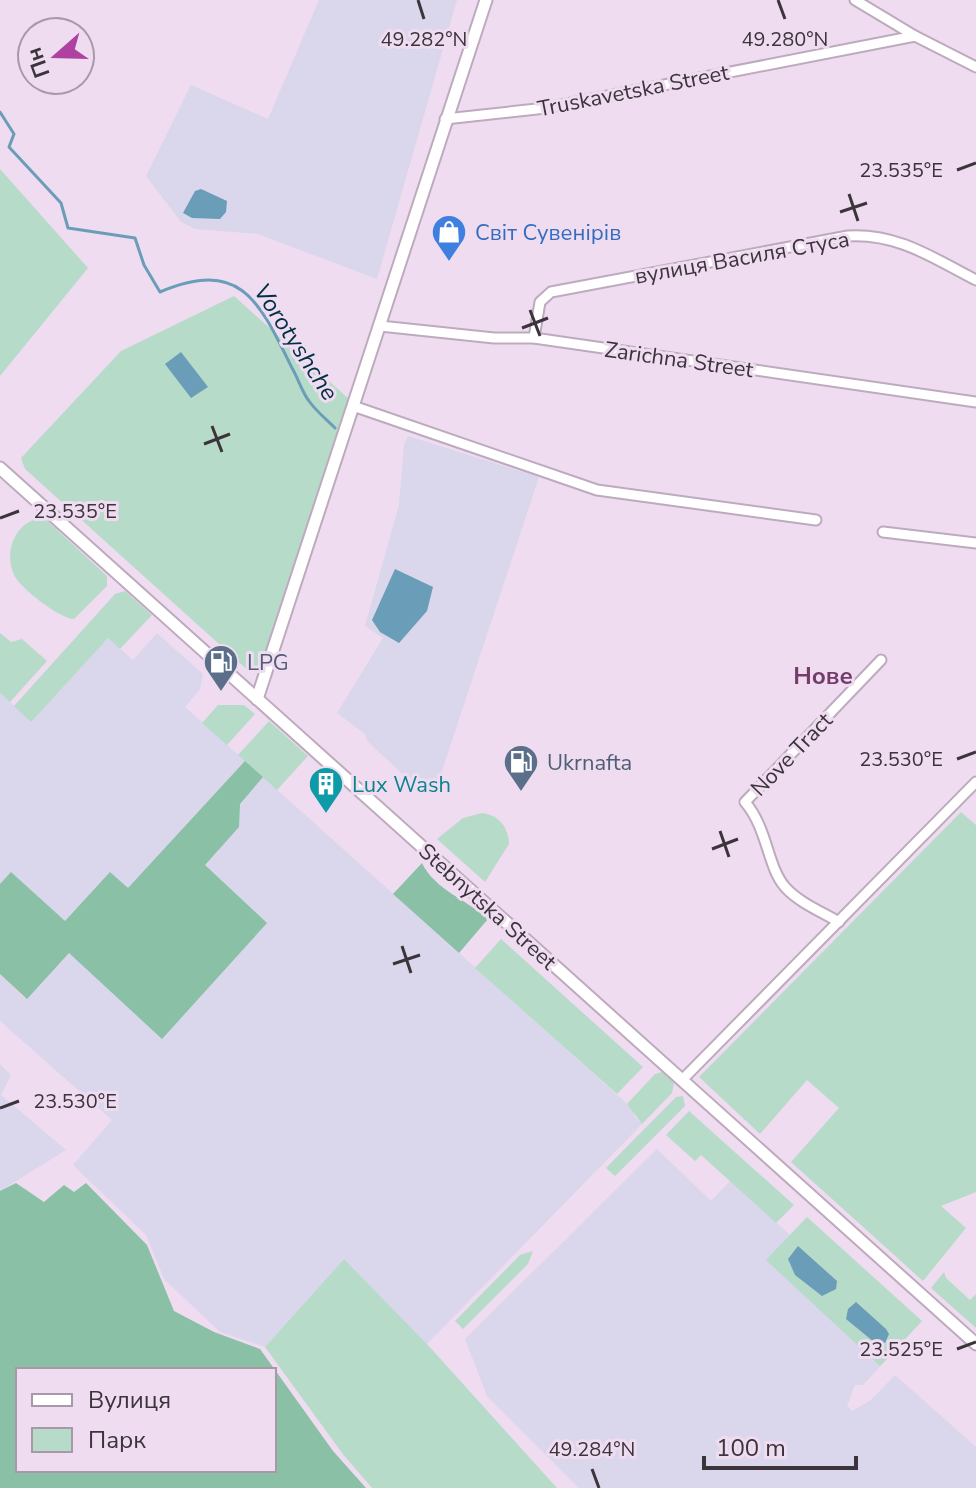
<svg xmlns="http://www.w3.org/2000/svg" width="976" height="1488" font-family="'Nunito Sans',sans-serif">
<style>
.industrial{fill:#dad6eb}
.green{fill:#b7dbc9}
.forest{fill:#8ac0a6;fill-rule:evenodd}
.water{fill:#6a9db8}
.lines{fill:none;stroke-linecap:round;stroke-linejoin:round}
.stream{stroke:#6a9db8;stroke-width:3}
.minor-casing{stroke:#bdabbd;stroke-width:13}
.tertiary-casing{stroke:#bdabbd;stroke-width:15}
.minor{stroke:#fff;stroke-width:9}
.tertiary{stroke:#fff;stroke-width:11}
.ticks{fill:none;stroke:#3b343b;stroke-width:3}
.labels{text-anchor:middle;stroke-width:6;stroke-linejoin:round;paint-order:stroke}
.street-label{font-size:22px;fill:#3b343b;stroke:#efdcf0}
.shop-label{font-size:22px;fill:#366cbe;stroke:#efdcf0;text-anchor:start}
.service-label{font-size:22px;fill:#4e5e75;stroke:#efdcf0;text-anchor:start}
.culture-label{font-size:22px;fill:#0d838f;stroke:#efdcf0;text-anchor:start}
.water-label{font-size:24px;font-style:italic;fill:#012f43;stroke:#efdcf0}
.neighbourhood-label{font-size:24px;font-weight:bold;fill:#733c6a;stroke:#efdcf0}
.ticks-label{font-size:20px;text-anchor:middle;fill:#3b343b;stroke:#efdcf0;stroke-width:6;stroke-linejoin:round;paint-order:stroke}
</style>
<rect width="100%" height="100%" fill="#efdcf0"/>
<g class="industrial">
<polygon points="319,0 457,0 377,279 258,234 195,229 181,222 146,176 191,85 268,119"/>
<polygon points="408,436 539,477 438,783 420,790 367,741 365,734 337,713 383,638 365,626 399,505 404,445"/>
<polygon points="157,633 203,674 200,689 185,707 636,1112 634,1116 642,1124 427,1344 344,1259 265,1347 220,1332 164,1279 146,1235 73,1165 112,1120 0,1021 0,974 26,999 0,941 0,693 31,721 108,638 133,660"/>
<polygon points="0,1064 11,1075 1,1095 66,1150 0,1191"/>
<polygon points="657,1149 711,1201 730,1181 906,1339 863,1385 855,1385 847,1406 852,1411 871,1400 895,1375 976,1447 976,1488 579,1488 487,1396 465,1339"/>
</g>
<g class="green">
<polygon points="0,169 88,268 0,376"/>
<polygon points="234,296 349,399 262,669 250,672 25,469 21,458 121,351"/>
<path d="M43 517 107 576V586L74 619C60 619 20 588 14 575 3 550 16 521 43 517Z"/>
<polygon points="125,591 152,615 120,649 108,638 31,722 14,706 115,594"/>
<polygon points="0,633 11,642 22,639 47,661 10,702 0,693"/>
<polygon points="218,705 244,705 255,714 227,745 202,723"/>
<polygon points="269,721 308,756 277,790 238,755"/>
<polygon points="961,812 976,825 976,1192 941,1206 966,1228 923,1281 791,1162 839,1108 807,1080 760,1134 699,1077"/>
<path d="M482 813C499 815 508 827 509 844L485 882 437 839 463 818Z"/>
<polygon points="501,939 643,1067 617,1094 475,968"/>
<polygon points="662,1072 674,1083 672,1093 642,1124 627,1104 655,1074"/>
<polygon points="683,1096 685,1106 615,1176 606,1168 676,1097"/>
<polygon points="689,1111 794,1205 776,1223 701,1155 695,1161 666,1135"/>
<polygon points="807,1217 922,1321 880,1366 766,1260"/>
<polygon points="533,1251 528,1264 463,1329 455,1321 520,1255"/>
<polygon points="344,1259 427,1344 557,1488 372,1488 342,1453 265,1347"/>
<polygon points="944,1272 946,1278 970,1300 976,1294 976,1328 931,1288"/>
</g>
<g class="forest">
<polygon points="245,761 263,777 240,804 239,827 205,865 267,923 162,1039 69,953 27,999 0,974 0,884 11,872 65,921 110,872 128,888"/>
<path d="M422 863C434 889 467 900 488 919L459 953 393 894Z"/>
<path d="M16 1183 44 1202 64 1185 74 1192 86 1183 147 1245 174 1311 214 1332 260 1349 333 1451 366 1488H0V1191ZM18 1370H274V1470H18Z"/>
</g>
<g class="water">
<polygon points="201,189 227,201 226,212 220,219 192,218 183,213 195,191"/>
<polygon points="181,352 208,387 191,398 165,364"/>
<polygon points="395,569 433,587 427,611 399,643 380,632 372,620"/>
<polygon points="798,1246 837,1281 836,1289 822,1296 795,1275 788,1259"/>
<polygon points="856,1302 886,1329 889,1334 885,1343 874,1342 846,1319 848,1309"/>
</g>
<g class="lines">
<path class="stream" d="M0 112 14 134 9 147 61 203 68 228 135 238 144 265 160 292C241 258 259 301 292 368 298 378 302 392 309 401 316 411 326 419 335 428"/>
<defs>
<g id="minor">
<polyline points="855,0 915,36"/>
<polyline points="445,119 546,108 915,36 976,67"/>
<polyline points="380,326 494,338 534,338 976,402"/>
<path d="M534 338 540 302 551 292 848 236C898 233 933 258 976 280"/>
<polyline points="353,406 597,490 816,520"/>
<polyline points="883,532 976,543"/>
<path d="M839 922C822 912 798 902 785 887 767 866 768 829 745 802L881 660"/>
<polyline points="682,1080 976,782"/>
</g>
<g id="tertiary">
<polyline points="0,468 976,1344"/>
<polyline points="257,699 486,0"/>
</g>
</defs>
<use href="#minor" class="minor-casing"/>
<use href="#tertiary" class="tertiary-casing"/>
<use href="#minor" class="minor"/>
<use href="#tertiary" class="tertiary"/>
</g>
<path class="ticks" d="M418 0 424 19M778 0 785 19M957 170 976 163M849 194 858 221M840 212 867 203M530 310 540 336M522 328 548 318M212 426 222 452M204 444 230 434M0 518 19 511M957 759 976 752M720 831 729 857M712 849 738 839M402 946 411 973M393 964 420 955M0 1108 19 1101M957 1349 976 1342M592 1469 599 1488"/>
<defs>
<symbol id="shop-pin" viewBox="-11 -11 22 30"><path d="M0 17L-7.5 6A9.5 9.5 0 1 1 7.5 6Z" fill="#3f7fe0" stroke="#efdcf0"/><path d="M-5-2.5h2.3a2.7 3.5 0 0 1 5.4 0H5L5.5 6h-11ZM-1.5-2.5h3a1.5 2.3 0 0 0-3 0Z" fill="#fff"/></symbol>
<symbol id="fuel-pin" viewBox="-11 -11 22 30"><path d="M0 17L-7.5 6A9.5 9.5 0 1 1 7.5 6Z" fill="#5c6f8a" stroke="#efdcf0"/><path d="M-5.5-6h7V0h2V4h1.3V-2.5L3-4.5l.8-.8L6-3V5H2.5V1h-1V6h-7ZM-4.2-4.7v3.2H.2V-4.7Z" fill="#fff"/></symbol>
<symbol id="building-pin" viewBox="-11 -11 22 30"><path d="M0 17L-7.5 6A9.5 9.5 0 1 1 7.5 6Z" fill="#0f9aa8" stroke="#efdcf0"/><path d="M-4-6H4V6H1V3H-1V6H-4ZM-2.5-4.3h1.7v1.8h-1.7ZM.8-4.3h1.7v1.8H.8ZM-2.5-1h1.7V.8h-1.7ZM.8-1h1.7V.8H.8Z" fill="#fff"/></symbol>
</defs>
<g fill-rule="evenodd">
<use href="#shop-pin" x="429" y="212" width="40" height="54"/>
<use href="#fuel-pin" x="201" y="642" width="40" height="54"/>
<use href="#fuel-pin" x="501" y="742" width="40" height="54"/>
<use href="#building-pin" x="306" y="764" width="40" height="54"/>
</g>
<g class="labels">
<g class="street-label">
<text transform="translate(633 90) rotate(-11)" y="8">Truskavetska Street</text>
<text transform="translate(742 257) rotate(-10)" y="8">вулиця Василя Стуса</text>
<text transform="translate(679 359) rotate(8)" y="8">Zarichna Street</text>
<text transform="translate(791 754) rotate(-46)" y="8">Nove Tract</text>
<text transform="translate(488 906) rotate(42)" y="8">Stebnytska Street</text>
</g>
<g class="shop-label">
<text x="475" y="240">Світ Сувенірів</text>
</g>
<g class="service-label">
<text x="247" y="670">LPG</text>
<text x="547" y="770">Ukrnafta</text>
</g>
<g class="culture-label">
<text x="352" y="792">Lux Wash</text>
</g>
<g class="water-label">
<text transform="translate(296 342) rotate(57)" y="8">Vorotyshche</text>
</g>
<g class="neighbourhood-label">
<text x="823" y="684">Нове</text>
</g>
</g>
<g class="ticks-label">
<text x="424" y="46">49.282°N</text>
<text x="785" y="46">49.280°N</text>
<text x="901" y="177">23.535°E</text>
<text x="75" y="518">23.535°E</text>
<text x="901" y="766">23.530°E</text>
<text x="75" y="1108">23.530°E</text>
<text x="901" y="1356">23.525°E</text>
<text x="592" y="1456">49.284°N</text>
</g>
<rect x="16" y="1368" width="260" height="104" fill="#efdcf0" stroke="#a799a8" stroke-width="2"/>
<rect x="32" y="1394" width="40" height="12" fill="#ffffff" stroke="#a799a8" stroke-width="2"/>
<text x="88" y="1408" font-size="24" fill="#3b343b">Вулиця</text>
<rect x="32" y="1428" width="40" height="24" fill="#b7dbc9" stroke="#a799a8" stroke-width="2"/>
<text x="88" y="1448" font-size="24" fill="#3b343b">Парк</text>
<g transform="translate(56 56) rotate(250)"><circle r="38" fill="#efdcf0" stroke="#a799a8" stroke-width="2"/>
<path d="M0-6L14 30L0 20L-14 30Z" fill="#af42a1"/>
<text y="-12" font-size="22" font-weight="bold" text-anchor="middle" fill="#3b343b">Пн</text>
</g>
<path d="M704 1456v12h152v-12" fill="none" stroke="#3b343b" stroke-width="4"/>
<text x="716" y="1456" font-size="24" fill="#3b343b" stroke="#efdcf0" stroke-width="6" paint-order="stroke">100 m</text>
</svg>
